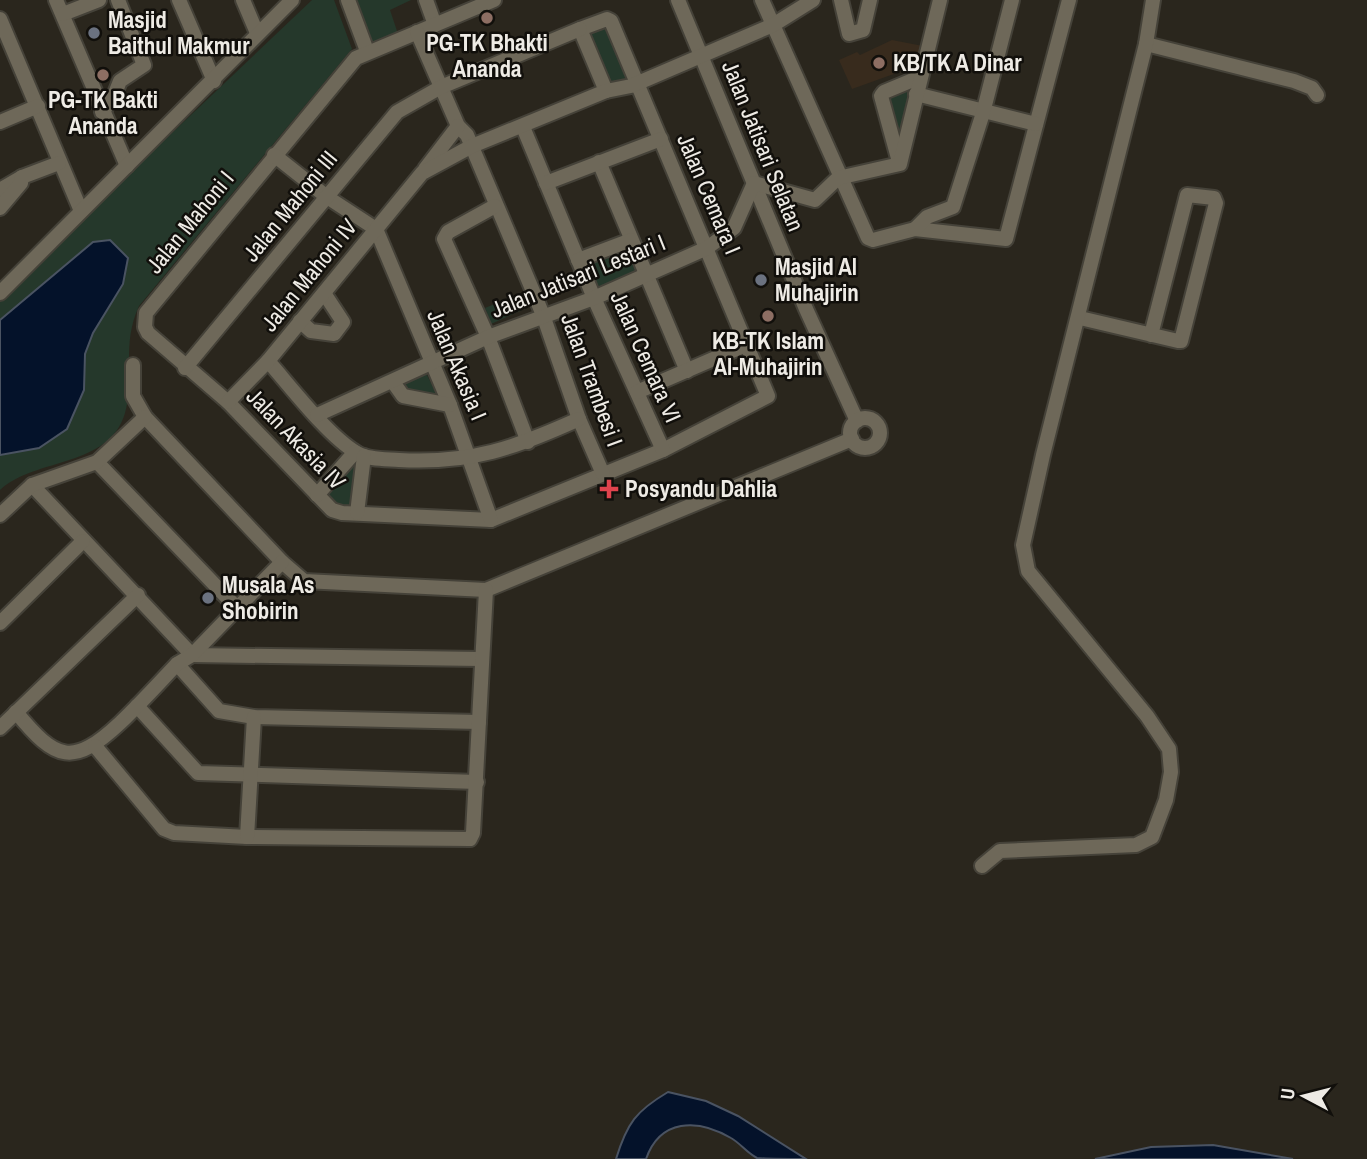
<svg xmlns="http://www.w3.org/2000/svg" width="1367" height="1159" font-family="'Archivo Narrow',sans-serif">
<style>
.education{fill:#382b1d}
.green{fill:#25382b}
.water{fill:#04122a;stroke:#4a5362;stroke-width:2}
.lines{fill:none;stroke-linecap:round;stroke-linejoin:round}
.minor-casing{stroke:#454239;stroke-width:18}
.minor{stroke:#6e6859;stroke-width:14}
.education-dot{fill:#8d6e63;stroke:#110f0b;stroke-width:2.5}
.worship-dot{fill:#6b7280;stroke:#110f0b;stroke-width:2.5}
.health-dot{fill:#e0444e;stroke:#110f0b;stroke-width:2.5}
.labels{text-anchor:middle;stroke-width:5;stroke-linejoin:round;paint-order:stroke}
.poi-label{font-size:23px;font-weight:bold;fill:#eeebe5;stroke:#110f0b;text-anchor:start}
.street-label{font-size:23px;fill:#eeebe5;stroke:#110f0b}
</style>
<rect width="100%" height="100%" fill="#2a261d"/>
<polygon class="education" points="892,40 923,46 916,66 852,89 839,60 857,52 860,55"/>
<g class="green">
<path d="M312 0H334L352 49 139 306C121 345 135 377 125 413 109 468 36 457 0 490V296Z"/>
<polygon points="352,0 411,0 390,10 398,34 368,45"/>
<polygon points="607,26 628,77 609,85 588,33"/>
<polygon points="910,88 899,134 885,99"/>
<polygon points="628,246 639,270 592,291 582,267"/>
<polygon points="516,295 522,310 491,324 485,308"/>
<polygon points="426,373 439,399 405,394 398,384"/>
<polygon points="349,461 358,464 352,507 340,507 324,489"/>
</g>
<g class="water">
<polygon points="110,240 128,258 123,284 93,333 85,354 84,390 67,429 39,448 0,455 0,320 93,242"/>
<path d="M668 1092 706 1101 738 1116 806 1159C792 1159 769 1159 757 1158 747 1153 740 1143 731 1138 697 1118 660 1119 646 1159H616C627 1123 636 1111 668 1092Z"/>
<polygon points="1213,1145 1293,1159 1095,1159 1151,1147"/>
</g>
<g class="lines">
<defs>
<g id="minor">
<polyline points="56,0 127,166"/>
<polyline points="179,0 214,81"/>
<polyline points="243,0 257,33"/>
<polyline points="348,0 367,51"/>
<polyline points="426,0 435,25"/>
<polyline points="494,0 356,58 146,313 145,327 148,333 228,402 332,510 342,513 491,520 663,450 768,396 611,21 607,19 580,29 606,91"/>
<polyline points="678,0 806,309 857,421"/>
<polyline points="762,0 868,238 873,240 915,229 1006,239 1069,0"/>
<polyline points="841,0 849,34 863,30 870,0"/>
<polyline points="63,14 99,0"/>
<polyline points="0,19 81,211"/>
<polyline points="417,32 458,126 467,135 543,315 579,419 603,474"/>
<polyline points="1146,44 1294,81 1312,88 1317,95"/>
<polyline points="916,94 1036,124"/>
<polyline points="102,112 114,96 120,81 144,65 118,0"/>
<polyline points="0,122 38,106"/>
<polyline points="523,127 594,298 663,450"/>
<polyline points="274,155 327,197 376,229 450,405 491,520"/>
<polyline points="599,162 687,371"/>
<polyline points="899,162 881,96 884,92 920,77"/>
<polyline points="425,169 458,126"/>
<polyline points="546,183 661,139"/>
<polyline points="0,190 22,177"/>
<polyline points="495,206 448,232 444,239 488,337 528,442"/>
<polyline points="0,208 21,183 22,177 59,163"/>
<polyline points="915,229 927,217 953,207 983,113 1012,0"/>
<polyline points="578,260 631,240"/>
<polyline points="0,293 292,0"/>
<polyline points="1080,318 1178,341 1181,341 1216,203 1214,198 1187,195 1151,335"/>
<polyline points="300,321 311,331 334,334 343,322 324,293"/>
<path d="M268 361C291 387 328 436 357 453 368 460 386 459 399 460 471 464 515 448 579 419"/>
<polyline points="133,365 133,396 145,417 282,562 304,581 486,590 852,439"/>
<polyline points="185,368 397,112 441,87 580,29"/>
<polyline points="393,382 403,396 450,405"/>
<polyline points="637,392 748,344"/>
<polyline points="228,402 268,361 422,173 472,146 606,91 631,86 773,25 813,0"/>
<polyline points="317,415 488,337 594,298 707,248 734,228 754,183 815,200 838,178 900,164 940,0"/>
<circle cx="865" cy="433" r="15"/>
<polyline points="97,462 237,608"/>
<polyline points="32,485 192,655"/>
<polyline points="317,495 355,452"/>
<polyline points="357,513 364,456"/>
<polyline points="0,515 32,485 97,462 145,417"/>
<polyline points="0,623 83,541"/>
<polyline points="192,655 481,659"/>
<polyline points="177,664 219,711 254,717 479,722"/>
<polyline points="137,706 198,773 477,782"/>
<path d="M16 712C56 761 73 767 120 723 140 704 158 684 177 664L192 655 282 562"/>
<polyline points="0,728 138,595"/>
<polyline points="95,746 164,829 174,833 247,837 470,839 473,833 486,590"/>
<polyline points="247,837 254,717"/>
<polyline points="982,866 1000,851 1136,845 1152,837 1166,800 1171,772 1169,749 1147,716 1028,571 1023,545 1043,455 1146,44 1153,0"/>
</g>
</defs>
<use href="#minor" class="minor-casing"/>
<use href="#minor" class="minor"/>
</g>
<g class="education-dot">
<circle cx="487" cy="18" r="7"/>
<circle cx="879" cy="63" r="7"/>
<circle cx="103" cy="75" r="7"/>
<circle cx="768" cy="316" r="7"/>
</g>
<g class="worship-dot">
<circle cx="94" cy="33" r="7"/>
<circle cx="761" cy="280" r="7"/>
<circle cx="208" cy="598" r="7"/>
</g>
<path class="health-dot" d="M605.5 478.5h7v7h7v7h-7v7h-7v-7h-7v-7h7z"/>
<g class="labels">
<g class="poi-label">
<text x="108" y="28">Masjid<tspan x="108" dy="26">Baithul Makmur</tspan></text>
<text x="487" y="51" text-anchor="middle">PG-TK Bhakti<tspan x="487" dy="26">Ananda</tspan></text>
<text x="893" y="71">KB/TK A Dinar</text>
<text x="103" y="108" text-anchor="middle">PG-TK Bakti<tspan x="103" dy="26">Ananda</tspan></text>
<text x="775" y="275">Masjid Al<tspan x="775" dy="26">Muhajirin</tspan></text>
<text x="768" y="349" text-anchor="middle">KB-TK Islam<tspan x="768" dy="26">Al-Muhajirin</tspan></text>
<text x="625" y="497">Posyandu Dahlia</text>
<text x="222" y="593">Musala As<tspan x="222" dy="26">Shobirin</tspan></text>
</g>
<g class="street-label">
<text transform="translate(763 146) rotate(68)" y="8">Jalan Jatisari Selatan</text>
<text transform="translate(709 194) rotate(67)" y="8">Jalan Cemara I</text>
<text transform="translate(290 206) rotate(-51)" y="8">Jalan Mahoni III</text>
<text transform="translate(190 222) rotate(-51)" y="8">Jalan Mahoni I</text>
<text transform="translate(309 275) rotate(-51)" y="8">Jalan Mahoni IV</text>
<text transform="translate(578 276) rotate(-22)" y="8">Jalan Jatisari Lestari I</text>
<text transform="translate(646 357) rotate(66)" y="8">Jalan Cemara VI</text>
<text transform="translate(457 365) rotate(67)" y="8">Jalan Akasia I</text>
<text transform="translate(592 380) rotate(70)" y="8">Jalan Trambesi I</text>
<text transform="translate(296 439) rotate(46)" y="8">Jalan Akasia IV</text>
</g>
</g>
<g transform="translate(1304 1096) rotate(277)" stroke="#110f0b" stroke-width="5" paint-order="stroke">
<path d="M0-5L12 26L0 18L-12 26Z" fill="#eeebe5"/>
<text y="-10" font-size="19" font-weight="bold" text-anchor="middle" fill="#eeebe5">U</text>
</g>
</svg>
